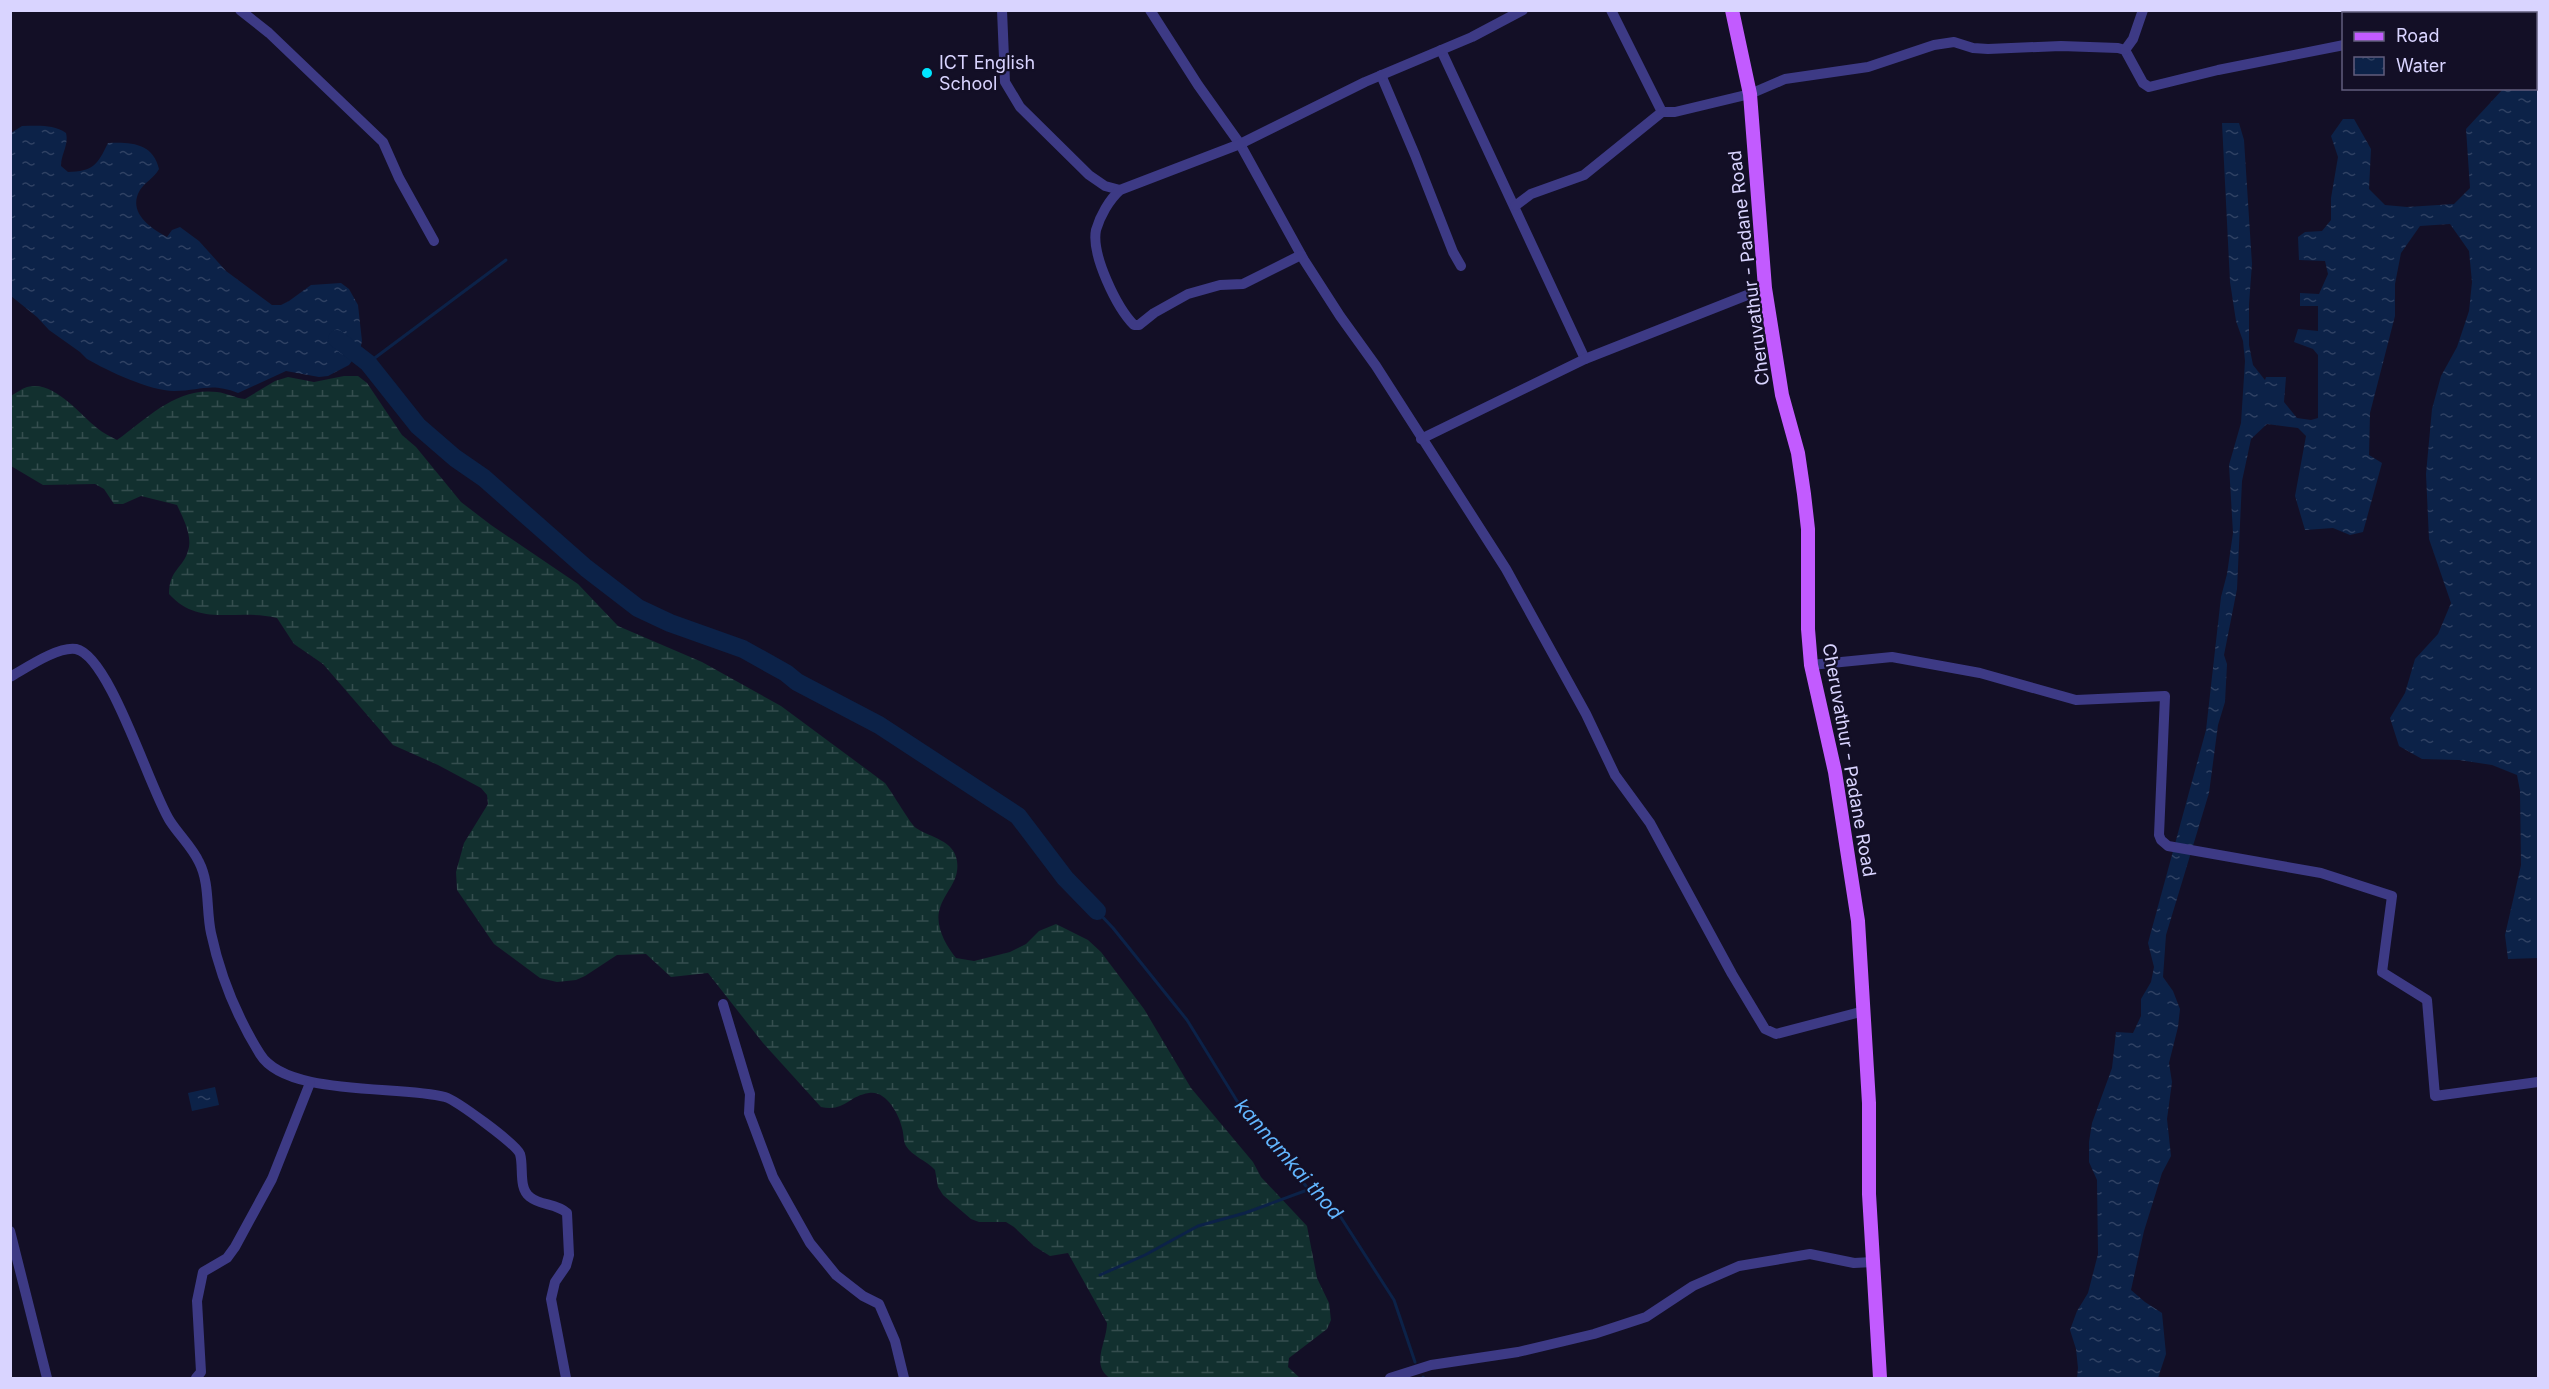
<svg xmlns="http://www.w3.org/2000/svg" width="2549" height="1389" font-family="Inter,sans-serif">
<style>
.wetland{fill:url(#wetland-marsh)}
.water{fill:url(#water-ripples)}
.lines{fill:none;stroke-linecap:round;stroke-linejoin:round}
.stream{stroke:#0c2248;stroke-width:3}
.river{stroke:#0c2248;stroke-width:18}
.minor{stroke:#3d3a85;stroke-width:10}
.major{stroke:#c25bff;stroke-width:14}
.poi-dot{fill:#00e5ff;stroke:#130f26;stroke-width:2}
.labels{text-anchor:middle;stroke-width:4.5;stroke-linejoin:round;paint-order:stroke}
.poi-label{font-size:18px;fill:#d9d4ff;stroke:#130f26;text-anchor:start}
.street-label{font-size:18px;fill:#d9d4ff;stroke:#130f26}
.water-label{font-size:20px;font-style:italic;fill:#62b6ff;stroke:#130f26}
</style>
<defs>
<pattern id="wetland-marsh" width="20" height="14" patternUnits="userSpaceOnUse" patternTransform="scale(1.5)"><rect width="20" height="14" fill="#12302f"/><path d="M1 5h8M5 5V1M11 12h8M15 12V8" fill="none" stroke="#344d4e"/></pattern>
<pattern id="water-ripples" width="26" height="14" patternUnits="userSpaceOnUse" patternTransform="scale(1.5)"><rect width="26" height="14" fill="#0c2248"/><path d="M2 4q2-2 4 0t4 0M15 11q2-2 4 0t4 0" fill="none" stroke="#2f4163"/></pattern>
</defs>
<rect width="100%" height="100%" fill="#130f26"/>
<path class="wetland" d="M344 376H358L367 383 402 435 416 447 461 502 491 525 578 584 618 626 702 662 781 706 885 783C892 792 911 825 916 828 931 838 954 840 957 861 960 881 945 891 940 908 934 925 946 946 956 958L974 961 1010 952 1026 944 1039 931 1056 924 1088 940 1101 952 1144 1009 1191 1088 1253 1162 1261 1177 1307 1226 1317 1278 1329 1303 1331 1320 1327 1329 1289 1358 1288 1367 1300 1378H1110C1090 1365 1107 1342 1107 1323L1068 1253 1050 1256 1034 1246 1014 1227 1006 1222H979L971 1219 943 1195 938 1187 935 1170C927 1161 912 1156 906 1146 903 1141 904 1134 902 1128 899 1114 886 1090 869 1093 848 1096 845 1112 821 1107L763 1043 708 973 671 977 646 954 617 955 585 976 576 980 557 982 540 978 494 944 457 890 456 872 464 843 488 804 487 795 481 788 438 765 393 745 323 664 294 644 277 618C236 608 200 628 169 594 169 570 183 568 188 551 193 536 183 518 177 505L141 496 123 504H114L104 489 95 484 43 485 11 466V396C16 393 21 389 27 387 54 380 79 414 97 428 103 433 110 436 117 440 148 418 176 387 217 392 227 393 235 398 245 399L275 381 288 377 314 382Z"/>
<g class="water">
<polygon points="2538,49 2538,958 2508,959 2505,935 2521,865 2520,791 2517,775 2492,765 2459,760 2422,759 2399,746 2390,718 2405,693 2415,659 2438,634 2451,603 2429,539 2426,474 2432,409 2441,376 2457,347 2469,311 2472,282 2469,251 2450,224 2420,226 2401,253 2395,284 2395,316 2370,413 2369,455 2382,463 2363,532 2350,535 2333,528 2305,530 2295,496 2306,436 2298,428 2267,424 2251,439 2242,481 2237,589 2224,655 2227,664 2225,702 2218,725 2209,793 2166,935 2163,977 2173,991 2180,1009 2178,1027 2169,1063 2172,1082 2167,1119 2171,1156 2162,1173 2144,1231 2131,1290 2145,1302 2162,1313 2166,1354 2158,1378 2077,1378 2078,1368 2076,1349 2070,1330 2077,1311 2088,1293 2098,1254 2097,1180 2089,1162 2089,1142 2092,1123 2112,1068 2116,1032 2133,1033 2141,1016 2141,999 2151,982 2154,967 2148,943 2206,730 2221,597 2227,574 2233,533 2229,465 2241,423 2245,361 2243,341 2236,321 2230,282 2222,123 2239,123 2244,140 2252,264 2249,304 2249,345 2253,365 2265,380 2266,377 2286,377 2284,402 2297,418 2311,420 2318,418 2318,355 2313,349 2294,342 2298,329 2318,331 2318,306 2300,306 2300,293 2319,294 2328,274 2325,261 2299,260 2298,237 2305,232 2322,231 2331,220 2331,198 2338,157 2331,136 2343,119 2354,119 2371,149 2369,189 2385,205 2407,207 2454,204 2470,188 2466,129 2503,89 2536,88 2536,50"/>
<path d="M22 126C38 126 53 124 66 133 69 145 61 154 61 166L68 172C93 171 97 166 108 143 131 142 153 143 159 169 154 178 145 182 140 190 127 212 150 228 167 237L172 230 180 227 199 241 226 271 272 305H281L289 301 311 285 341 283 349 289 358 305 362 341 360 350 349 365 328 376 319 377 286 371 238 393C210 382 201 391 174 391 150 391 108 371 87 359L80 352 49 330 37 317 11 296V133Z"/>
<polygon points="215,1087 219,1105 192,1111 188,1093"/>
</g>
<g class="lines">
<g class="stream">
<polyline points="368,363 506,260"/>
<polyline points="1097,911 1113,928 1187,1020 1237,1101 1306,1186 1340,1216 1394,1300 1415,1362"/>
<polyline points="1100,1275 1145,1255 1198,1226 1245,1213 1310,1189"/>
<polyline points="1423,1377 1424,1378"/>
</g>
<polyline class="river" points="337,339 368,363 418,426 455,458 484,478 586,568 638,608 670,623 743,649 786,673 797,682 879,725 1018,816 1065,878 1097,911"/>
<g class="minor">
<polyline points="240,10 269,33 383,142 399,178 434,241"/>
<polyline points="1002,10 1005,82 1020,107 1089,175 1105,186 1120,190"/>
<polyline points="1150,10 1198,85 1240,144 1304,260 1340,316 1376,366 1506,569 1586,714 1615,775 1650,823 1732,974 1765,1029 1776,1034 1864,1011"/>
<polyline points="1611,10 1662,112 1675,112 1750,94 1785,79 1868,67 1934,45 1954,42 1973,48 1988,49 2061,46 2118,48 2125,50 2143,83 2149,87 2218,70 2344,45"/>
<polyline points="2472,14 2481,10"/>
<polyline points="1441,50 1585,359"/>
<polyline points="2125,50 2133,39 2143,10"/>
<polyline points="1381,75 1415,155 1453,252 1461,266"/>
<polyline points="1515,206 1531,194 1584,175 1662,112"/>
<path d="M1301 255 1243 284 1220 285 1188 294 1154 313 1139 325H1134C1117 308 1091 255 1096 230 1100 216 1109 200 1120 190L1240 144 1365 82 1472 37 1523 10"/>
<polyline points="1421,439 1585,359 1765,288"/>
<polyline points="1811,665 1892,657 1980,673 2076,700 2165,696 2159,835 2161,840 2168,846 2321,873 2392,896 2382,972 2427,1000 2435,1096 2538,1082"/>
<path d="M10 677C26 668 58 646 76 649 110 656 150 790 170 821 179 835 192 847 199 862 210 883 206 910 211 933 220 975 237 1017 260 1054 286 1097 400 1085 445 1097 456 1100 516 1144 520 1154 524 1167 518 1188 530 1197 541 1206 556 1203 567 1213L569 1255 566 1266 555 1282 551 1299 566 1378"/>
<polyline points="723,1004 750,1094 749,1113 773,1177 810,1243 836,1275 863,1296 879,1304 895,1341 904,1378"/>
<polyline points="10,1231 47,1378"/>
<polyline points="196,1378 201,1372 197,1301 203,1272 227,1258 235,1247 272,1179 310,1083"/>
<polyline points="1390,1378 1431,1365 1518,1352 1594,1334 1646,1317 1693,1286 1739,1266 1810,1254 1854,1263 1873,1262"/>
</g>
<polyline class="major" points="1732,10 1750,94 1765,288 1782,395 1798,453 1804,494 1808,529 1808,629 1811,665 1835,772 1858,921 1869,1103 1869,1194 1880,1378"/>
</g>
<circle class="poi-dot" cx="927" cy="73" r="6"/>
<g class="labels">
<g class="poi-label">
<text x="939" y="69">ICT English<tspan x="939" dy="21">School</tspan></text>
</g>
<g class="street-label">
<text transform="translate(1749 268) rotate(-97)" y="6">Cheruvathur - Padane Road</text>
<text transform="translate(1849 760) rotate(80)" y="6">Cheruvathur - Padane Road</text>
</g>
<g class="water-label">
<text transform="translate(1289 1159) rotate(49)" y="7">kannamkai thod</text>
</g>
</g>
<rect width="2549" height="1389" fill="none" stroke="#d9d4ff" stroke-width="24"/>
<rect x="2342" y="12" width="195" height="78" fill="#130f26" stroke="#625e7d" stroke-width="1.5"/>
<rect x="2354" y="32" width="30" height="9" fill="#c25bff" stroke="#625e7d" stroke-width="1.5"/>
<text x="2396" y="42" font-size="18" fill="#d9d4ff">Road</text>
<rect x="2354" y="57" width="30" height="18" fill="url(#water-ripples)" stroke="#625e7d" stroke-width="1.5"/>
<text x="2396" y="72" font-size="18" fill="#d9d4ff">Water</text>
</svg>
